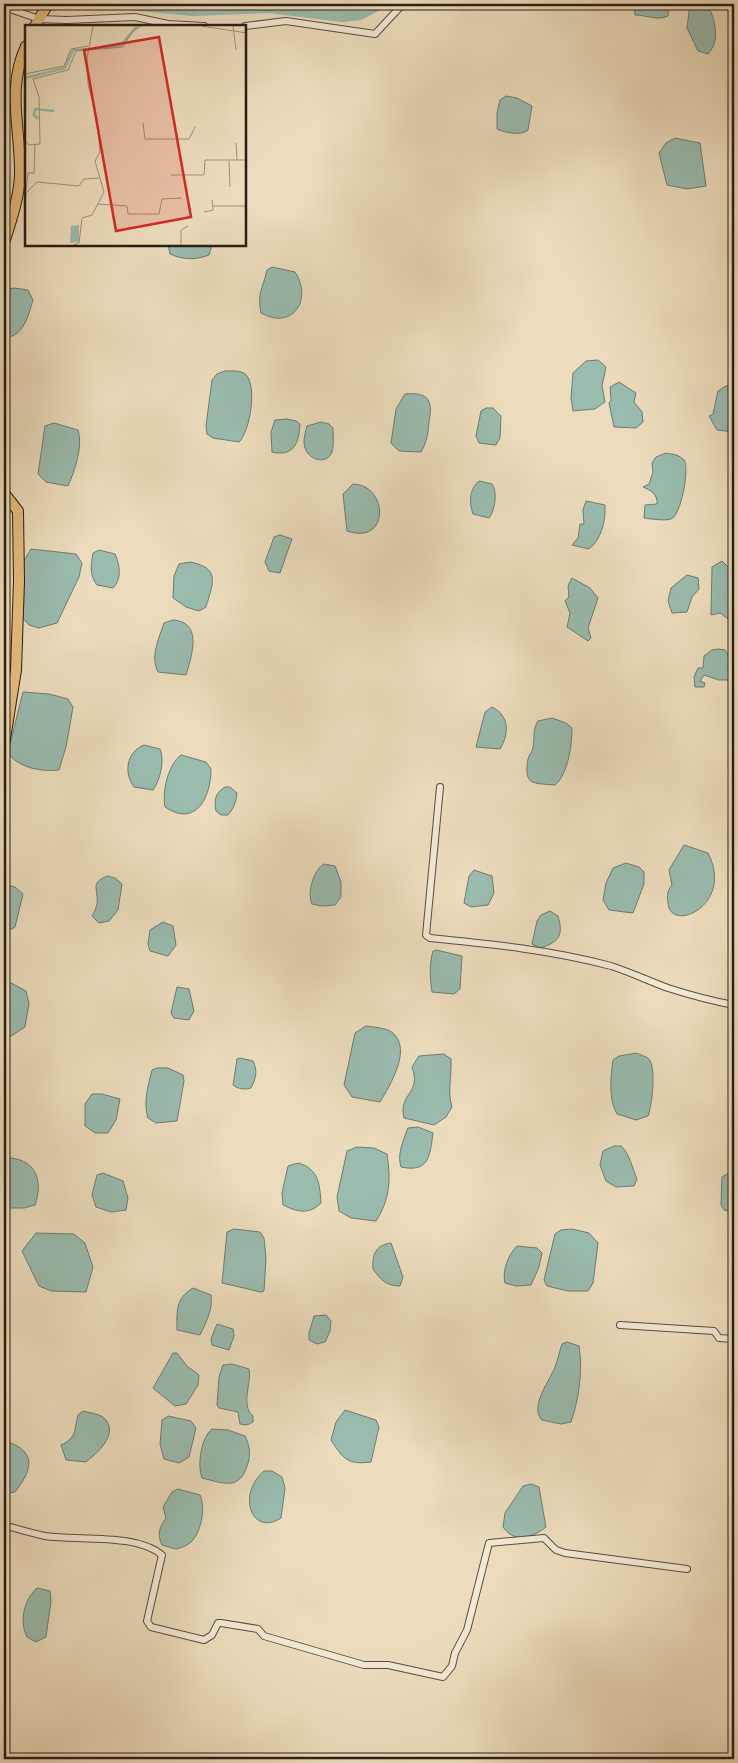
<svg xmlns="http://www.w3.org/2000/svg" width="738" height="1763" font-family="Cardo,serif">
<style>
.water{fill:#99bcaf;stroke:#6d7c71}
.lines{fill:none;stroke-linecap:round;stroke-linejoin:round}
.river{stroke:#99bcaf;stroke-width:12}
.street-casing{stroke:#5b4d3e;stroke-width:8}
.primary-casing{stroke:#2b1d14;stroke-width:12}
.street{stroke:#f3e8d4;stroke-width:6}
.primary{stroke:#e6be7e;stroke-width:10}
.inset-river{fill:none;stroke:#99bcaf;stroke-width:2.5}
.inset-road{fill:none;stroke:#9f9079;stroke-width:1}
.view{fill:#d62828;fill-opacity:0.15;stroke:#d62828;stroke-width:2.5}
.inset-edge{fill:none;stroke:#2b1d14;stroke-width:2.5}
</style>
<rect width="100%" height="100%" fill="#ecdcbd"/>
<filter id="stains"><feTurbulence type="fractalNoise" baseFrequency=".004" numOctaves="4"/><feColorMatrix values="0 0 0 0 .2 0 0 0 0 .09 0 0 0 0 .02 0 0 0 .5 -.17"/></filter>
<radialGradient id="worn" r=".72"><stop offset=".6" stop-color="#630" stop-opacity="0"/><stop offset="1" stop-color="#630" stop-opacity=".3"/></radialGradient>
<g class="water">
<path d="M634 4H669L668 16C657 21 647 15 635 15Z"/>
<path d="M690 4C694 4 699 3 703 4 714 7 718 35 714 44 713 48 710 51 708 54L698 51 687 28Z"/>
<path d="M506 96 517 98 532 106 528 130C521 136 506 133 497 129V113L500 100Z"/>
<polygon points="675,138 700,143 706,186 687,189 667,185 659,153 666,143"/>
<path d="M168 245H212L209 255C195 260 184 260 170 254Z"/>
<path d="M272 267 295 272C313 299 293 331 261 313 257 292 263 289 267 270Z"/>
<path d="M14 288 28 290 33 300C29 314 23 339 4 337V290Z"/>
<polygon points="598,360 606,367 602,386 605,402 595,409 573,411 571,398 573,373 586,361"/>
<path d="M225 371C232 371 240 370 245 374 258 384 250 432 239 442L213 438 207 434 206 426 212 380 217 374Z"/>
<polygon points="619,382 636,393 634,402 642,412 643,422 636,428 614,427 609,403 611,400 610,387"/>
<polygon points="734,385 734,432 717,430 709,416 713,414 718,391 726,386"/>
<path d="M405 394C429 392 433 400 429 422 428 433 427 442 421 452L399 451 391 443 396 409Z"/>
<polygon points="486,408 493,408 501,416 500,438 496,445 479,443 476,436 481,411"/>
<path d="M287 419 296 421 300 424C299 443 294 457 272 452L271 432 275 420Z"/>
<path d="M321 422 329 424 333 428C333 435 334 446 332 452 327 465 310 460 306 450 302 442 305 434 307 426Z"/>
<path d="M54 423 78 430C83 447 75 470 68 486L46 482 38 474 45 426Z"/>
<path d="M666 453C672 454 680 455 684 460 690 467 681 516 671 519 665 521 651 519 644 518L645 505 657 504C658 495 651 490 643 487L649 484 653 472 652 463 656 457Z"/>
<path d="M479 481 492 484C498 493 495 510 489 518L473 514C469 502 469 490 479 481Z"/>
<path d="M353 484C389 485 390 546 347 531L343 494Z"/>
<path d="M586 501 605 505C606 521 601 540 589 549L572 545 578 538 580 524H584L583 510Z"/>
<polygon points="280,535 292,539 280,573 269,571 265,562 274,537"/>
<polygon points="31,549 76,554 82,563 79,577 57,623 39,628 29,625 22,617 22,564"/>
<path d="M99 550 115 554C120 565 122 579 113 588L97 585C89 575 91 565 93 553Z"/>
<polygon points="722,561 734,573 734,620 728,619 720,613 711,615 712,567"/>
<path d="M190 562C221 568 213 583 206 607L199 611 186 607 173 598 174 576 179 564Z"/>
<polygon points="687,575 698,578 699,589 692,597 687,612 672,613 668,601 671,588"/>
<polygon points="572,578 590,588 598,598 588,628 591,638 588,641 567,627 570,613 565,601 569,597 568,586"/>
<path d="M173 620C203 622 192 655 186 675L158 672C150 657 159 638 164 623Z"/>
<polygon points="718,649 725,650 730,658 731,676 729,680 719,680 704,675 700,681 705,683 704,687 695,687 694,677 698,668 703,668 704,656 712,650"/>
<path d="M23 692 49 694 68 699 73 707 66 747 59 770C41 772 22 768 10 756V744Z"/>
<path d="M492 707C510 716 509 734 500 749L476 747 485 712Z"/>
<path d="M552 718 566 723 572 728C572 745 568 774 555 785 531 783 524 785 528 759 529 755 532 752 533 748 535 738 532 731 538 721Z"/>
<path d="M144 745 160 749C165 761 160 780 153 790L134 787C123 772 127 752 144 745Z"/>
<path d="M181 755 206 762 211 769C211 797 196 828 165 807 162 791 168 765 181 755Z"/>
<path d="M225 787H230L237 793C236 802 234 808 228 815H221L216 811C214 800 215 793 225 787Z"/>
<path d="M684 845 708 853C735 905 670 934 668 903 667 895 667 891 672 885L669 870Z"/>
<polygon points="626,863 639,867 644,872 644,884 633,913 609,910 603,900 606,883 613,868"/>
<path d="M324 864 335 866 341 882V897L335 905 322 906 312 904C307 894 313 870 324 864Z"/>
<polygon points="474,870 492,876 494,893 488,905 471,907 464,903 469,876"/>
<path d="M107 876 115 878 122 884 118 910 109 921 99 923 92 916C94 913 96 908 97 904 99 889 89 884 107 876Z"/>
<polygon points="4,884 15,887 23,894 15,927 8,931 4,930"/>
<path d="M550 911 558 916C563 934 561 941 541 948L532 944 537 921 541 915Z"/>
<polygon points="163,922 173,926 176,945 168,956 150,951 148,944 150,930"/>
<path d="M436 950 462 956 460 989 454 994 432 992C430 978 429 965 433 951Z"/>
<polygon points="11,983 26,991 29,1004 25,1027 8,1038 4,1036 4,984"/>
<polygon points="177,987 189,989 194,1011 189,1020 174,1018 171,1013"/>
<path d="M366 1026C374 1027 387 1028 393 1033 412 1050 390 1085 380 1102L352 1097 344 1085 355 1033Z"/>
<path d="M637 1053C640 1055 645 1056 648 1058 657 1066 652 1105 648 1116L636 1120 617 1114C608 1099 611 1077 613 1060L619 1056Z"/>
<path d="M444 1054 451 1059C452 1076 447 1091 452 1107L446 1117 434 1125 404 1118C398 1093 422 1094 412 1067L419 1056Z"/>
<path d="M240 1058 253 1061C258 1071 256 1078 251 1088 245 1090 238 1089 233 1085L237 1059Z"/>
<path d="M157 1068H168L183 1075 184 1081 177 1121 156 1123 148 1118C143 1103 148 1086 152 1070Z"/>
<polygon points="92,1094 102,1094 120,1099 116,1120 108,1133 95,1133 85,1126 85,1104"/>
<path d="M418 1127 433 1133C430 1156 429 1173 401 1167 397 1154 403 1141 408 1128Z"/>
<path d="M614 1146H621C630 1154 632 1168 637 1179L634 1186 616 1187 606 1181 600 1165 603 1151Z"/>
<path d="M357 1147 374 1148 387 1154C391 1180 390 1199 376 1221L351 1218 339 1211 337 1197 347 1151Z"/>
<path d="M11 1158C37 1161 43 1182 35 1205L24 1208H4V1171L6 1161Z"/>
<path d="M298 1163C318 1168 320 1184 321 1203 309 1215 297 1212 283 1205L282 1193 288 1166Z"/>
<polygon points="103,1173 123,1181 128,1198 126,1210 111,1212 96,1207 92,1195 97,1175"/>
<polygon points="729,1173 734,1174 734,1212 724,1210 721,1205 722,1177"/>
<polygon points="234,1229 260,1232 264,1238 266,1259 264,1291 261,1292 222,1283 227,1232"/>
<polygon points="572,1229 589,1233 598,1243 593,1283 588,1291 568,1291 547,1286 544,1280 555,1234 561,1230"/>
<polygon points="36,1233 74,1234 85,1243 93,1267 86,1292 51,1291 39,1286 22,1251"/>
<path d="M391 1243 403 1277 400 1286C386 1286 381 1280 373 1269 372 1254 376 1245 391 1243Z"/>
<path d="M517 1246 537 1248 542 1253 539 1267 531 1285 516 1286 505 1283C502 1271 508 1255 517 1246Z"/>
<path d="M4 1285 8 1287C9 1300 12 1319 4 1330Z"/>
<path d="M193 1288 211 1295C213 1310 206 1322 200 1335L177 1330C177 1311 175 1299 193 1288Z"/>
<polygon points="326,1315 331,1321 330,1331 325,1342 317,1344 309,1340 309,1333 314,1316"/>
<polygon points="217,1324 233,1329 234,1336 229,1350 212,1345 211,1339"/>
<path d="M567 1342 579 1346C583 1370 579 1399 571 1422L561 1424 542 1420C529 1407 550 1380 555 1367 558 1360 559 1352 562 1344Z"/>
<polygon points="173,1353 177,1353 187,1366 199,1375 198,1385 186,1404 175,1406 153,1388"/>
<path d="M232 1364 249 1369C252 1383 240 1405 253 1416V1422L247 1425 240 1424 238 1412 219 1408 217 1405 219 1377 223 1365Z"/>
<path d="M345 1410 376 1420 379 1427 371 1462C348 1465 343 1459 331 1440L336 1422Z"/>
<path d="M83 1411C90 1413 101 1414 105 1419 119 1435 97 1453 86 1462L66 1460 61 1445C77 1438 74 1430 78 1415Z"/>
<polygon points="168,1416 191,1421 196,1428 189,1457 179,1463 164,1459 160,1444 162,1420"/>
<path d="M212 1429 228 1430 245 1436C250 1446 251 1456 247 1466 239 1491 223 1483 202 1478 197 1465 201 1438 212 1429Z"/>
<path d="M6 1441C38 1452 32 1470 15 1492L4 1494V1443Z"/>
<path d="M264 1471H272L282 1477 285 1488 281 1518C252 1537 236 1495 264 1471Z"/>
<path d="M531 1484 539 1487 546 1527C532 1538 515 1544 503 1527L505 1513 523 1486Z"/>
<path d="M178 1489 200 1495C206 1508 201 1534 190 1543 187 1546 180 1548 176 1549L162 1545C157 1534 159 1528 166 1518L163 1507 172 1492Z"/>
<path d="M37 1588 50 1591 51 1601 46 1637 36 1642 27 1637C19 1621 24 1600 37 1588Z"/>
</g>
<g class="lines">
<polyline class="river" points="128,4 193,10 269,7 342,16 360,14 379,4"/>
<defs>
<g id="street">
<polyline points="4,7 39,19 67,20 135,17 168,24 204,26"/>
<polyline points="245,26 286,21 375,34 403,4"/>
<path d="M440 787 426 935 430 938C491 944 551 950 611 966 630 972 649 981 668 988 690 995 712 1001 734 1005"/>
<polyline points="620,1325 714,1331 719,1338 734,1339"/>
<path d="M4 1525C17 1529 31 1533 45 1536 79 1541 136 1533 162 1555L147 1621 151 1627 204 1640 212 1635 218 1623H221L258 1629 264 1636 364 1665H388L443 1677 452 1666 455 1653 467 1630 489 1543 544 1538 556 1550 565 1553 687 1569"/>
</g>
<g id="primary">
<polyline points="35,26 48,4"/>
<path d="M4 243C11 221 19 198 20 175 21 130 6 90 26 46"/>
<polyline points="4,493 18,511 19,581 16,670 4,745"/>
</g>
</defs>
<use href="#street" class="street-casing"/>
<use href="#primary" class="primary-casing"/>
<use href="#street" class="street"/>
<use href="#primary" class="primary"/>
</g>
<g transform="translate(25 25)">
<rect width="221" height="221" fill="#ecdcbd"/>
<path d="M54 200V217L45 218 46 201Z" fill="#99bcaf"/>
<path class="inset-river" d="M80 23 96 20 112 1M0 53 40 43 48 25 61 24M13 94 9 90 10 84 29 86"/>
<path class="inset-road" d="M176 1 222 8M208 1 211 25M0 49 39 41 46 24 63 21M118 98 120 114H164L170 102M0 116 4 120 15 119 14 72 8 54 43 45 51 26 98 22 107 7 116 1M211 118 212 135H222M204 136 205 162M146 150H179L180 135H212M1 165 3 148H9L10 120M0 169 12 157 54 161 59 154 74 153M73 179 102 181 103 189H134L137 174 157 173M188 181H222M179 187 188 185 187 175M46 221 54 218 57 193 67 190 79 167 70 136 75 127 72 94 63 59 62 33 68 1M156 221V205L163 201"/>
<path class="view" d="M134 12 166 192 91 206 59 25Z"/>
<rect width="221" height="221" class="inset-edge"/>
</g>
<rect width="738" height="1763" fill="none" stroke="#ecdcbd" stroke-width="20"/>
<rect x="5" y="5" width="728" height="1753" fill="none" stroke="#2b1d14" stroke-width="2.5"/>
<rect x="10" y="10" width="718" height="1743" fill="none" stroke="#2b1d14"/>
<rect width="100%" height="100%" filter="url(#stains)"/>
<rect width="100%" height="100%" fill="url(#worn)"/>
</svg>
